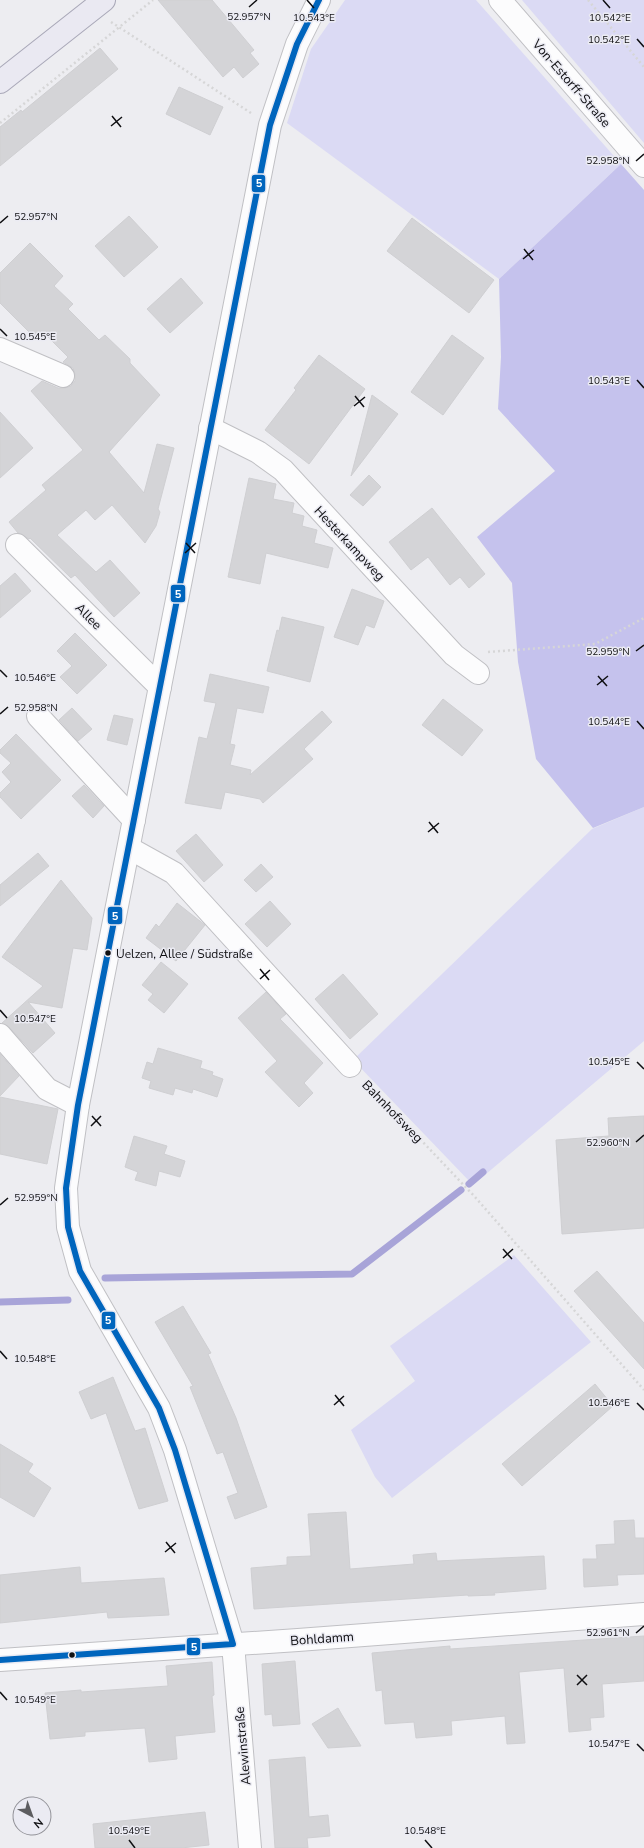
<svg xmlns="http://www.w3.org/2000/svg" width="644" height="1848" font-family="'Nunito Sans',sans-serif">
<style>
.green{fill:#dbdaf4}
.forest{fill:#c5c2ed}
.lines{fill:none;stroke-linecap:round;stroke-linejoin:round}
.stream{stroke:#a8a4d8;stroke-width:7}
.building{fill:#d4d4d7;stroke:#cfcfd2}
.minor-casing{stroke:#c0c0c4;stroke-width:24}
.major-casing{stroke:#a9a8b8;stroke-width:24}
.path{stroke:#d6d6d7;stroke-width:2.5;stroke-dasharray:2 3;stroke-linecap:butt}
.minor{stroke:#fcfcfd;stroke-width:22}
.major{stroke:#eae9f2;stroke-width:22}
.bus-1-casing{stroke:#ebebf3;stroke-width:9}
.bus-1{stroke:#0065bd;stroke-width:6}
.ticks{fill:none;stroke:#0f0f12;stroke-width:1.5}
.bus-dot{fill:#0f0f12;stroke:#ebebf3;stroke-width:1.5}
.labels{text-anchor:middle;stroke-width:3;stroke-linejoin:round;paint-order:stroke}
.bus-label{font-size:12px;fill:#0f0f12;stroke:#ebebf3;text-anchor:start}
.street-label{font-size:13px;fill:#0f0f12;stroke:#ebebf3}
.ticks-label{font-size:10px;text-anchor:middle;fill:#0f0f12;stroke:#ebebf3;stroke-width:3;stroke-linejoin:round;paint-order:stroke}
.line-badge{stroke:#ebebf3;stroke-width:1.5}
.badge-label{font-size:11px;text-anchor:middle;font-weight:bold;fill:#fff}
</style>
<rect width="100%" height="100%" fill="#ededf1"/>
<g class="green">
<polygon points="345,0 476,0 621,164 499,279 287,123 311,49"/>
<polygon points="522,0 644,0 644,143"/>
<polygon points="644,807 644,1041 473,1185 353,1060 592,829"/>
<polygon points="514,1255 591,1342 392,1498 375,1477 351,1430 415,1381 390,1346"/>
</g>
<polygon class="forest" points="621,164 644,190 644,807 593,828 536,759 518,662 512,583 477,537 555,471 498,409 501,357 499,279"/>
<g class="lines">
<g class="stream">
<polyline points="469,1184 483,1172"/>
<polyline points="105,1278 352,1274 461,1190"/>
<polyline points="0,1302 68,1300"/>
</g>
</g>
<g class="building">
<polygon points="158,0 212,0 254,50 250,53 259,64 243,78 234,67 223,77"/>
<polygon points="100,48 118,69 0,166 0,127 21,110 22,112"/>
<polygon points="179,87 223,107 210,135 166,114"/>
<polygon points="129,216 158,247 124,277 95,246"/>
<polygon points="412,218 494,280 469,313 387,251"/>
<polygon points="30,243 63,276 54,286 73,304 68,309 99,340 105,335 130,359 130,363 160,395 109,452 144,493 157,444 174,448 158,509 160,512 156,526 145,543 112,505 95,520 86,510 57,535 96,572 110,560 140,593 114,617 75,575 71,578 30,538 29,539 18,533 9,522 46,490 42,485 83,450 31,391 42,381 58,388 65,388 71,386 75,381 75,374 73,368 63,362 68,357 44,333 37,340 0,303 0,273"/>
<polygon points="181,278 203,303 170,333 147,309"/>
<polygon points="452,335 484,358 443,415 411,392"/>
<polygon points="319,355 365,389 309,464 265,430 296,390 294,388"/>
<polygon points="372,395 398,414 351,476"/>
<polygon points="0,412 33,448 0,478"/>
<polygon points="369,475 381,487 363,506 350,495"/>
<polygon points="249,478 276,484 273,499 294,503 292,513 304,516 302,526 317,530 314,543 333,548 328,568 266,553 260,584 228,577"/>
<polygon points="432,508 485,574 469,588 460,577 450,585 428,557 411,570 389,542"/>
<polygon points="15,573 31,591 0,618 0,586"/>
<polygon points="352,589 384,601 374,628 366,625 358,645 334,637"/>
<polygon points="282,617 324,627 310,682 267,671 277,630 279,631"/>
<polygon points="75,633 107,665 77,694 60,677 72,666 57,651"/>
<polygon points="210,674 269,687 263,713 237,708 230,744 235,745 230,765 251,770 250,775 322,711 332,722 304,749 313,759 263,803 260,799 225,792 221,809 185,803 199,737 207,739 216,703 204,701"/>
<polygon points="443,699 483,730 462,756 422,725"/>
<polygon points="72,708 92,729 78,741 59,720"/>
<polygon points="114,715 133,719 127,745 107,740"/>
<polygon points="16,734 61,780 21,819 0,797 0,793 11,782 2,772 11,763 0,753 0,750"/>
<polygon points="84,785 104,806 93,818 72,796"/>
<polygon points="196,834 223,865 204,882 176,851"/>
<polygon points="38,853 49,866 0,906 0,885"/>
<polygon points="261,864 273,877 256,892 244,880"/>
<polygon points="61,880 92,918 87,950 73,948 62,1008 28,1002 55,1033 33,1053 9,1027 2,1023 43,986 2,957"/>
<polygon points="270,901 291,924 267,947 245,924"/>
<polygon points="177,903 205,925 176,961 146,938 156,924 159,927"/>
<polygon points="161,962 188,984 164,1013 148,1000 153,994 142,985"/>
<polygon points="343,974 378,1014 350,1039 315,999"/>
<polygon points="266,992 286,1014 280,1019 323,1063 304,1083 313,1093 299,1107 265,1072 277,1061 238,1018"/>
<polygon points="158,1048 202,1061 200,1068 213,1072 212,1075 223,1079 217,1097 193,1089 192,1093 175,1088 173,1095 149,1088 151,1081 142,1078 147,1062 153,1064"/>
<polygon points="0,1054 19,1076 0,1096"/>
<polygon points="0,1097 58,1109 47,1164 0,1154"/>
<polygon points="644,1116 644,1228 562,1234 556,1140 609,1136 608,1118"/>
<polygon points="134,1136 167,1146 164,1154 185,1161 180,1177 159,1171 156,1186 135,1180 138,1172 125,1167"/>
<polygon points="597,1271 644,1323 644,1369 574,1291"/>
<polygon points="183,1306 211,1353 208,1354 236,1418 267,1507 235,1519 227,1497 238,1493 223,1452 217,1454 190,1387 193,1386 155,1322"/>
<polygon points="113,1377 135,1431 145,1428 168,1501 139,1509 106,1413 91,1419 79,1392"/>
<polygon points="595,1384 613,1406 522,1486 502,1464"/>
<polygon points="0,1444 33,1464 28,1472 51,1488 34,1517 0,1497"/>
<polygon points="346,1512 350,1569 414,1564 413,1555 436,1553 437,1561 544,1556 546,1589 494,1593 495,1595 468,1596 468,1595 254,1609 251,1568 287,1565 287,1557 311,1556 308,1514"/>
<polygon points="634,1520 635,1538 644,1538 644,1574 617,1575 618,1585 584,1587 583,1559 597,1559 596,1545 615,1544 614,1521"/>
<polygon points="80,1567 81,1583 164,1578 169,1615 108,1618 107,1612 0,1623 0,1575"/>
<polygon points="644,1636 644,1681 602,1684 604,1717 590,1718 591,1730 569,1732 564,1668 519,1672 525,1743 507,1744 505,1716 451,1721 452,1735 416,1738 414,1722 385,1724 382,1690 376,1691 372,1653 450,1646 450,1649"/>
<polygon points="295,1661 300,1724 273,1726 272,1714 265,1715 262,1664"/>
<polygon points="212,1662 214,1695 212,1696 215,1732 175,1736 177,1759 149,1762 145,1728 85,1732 85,1736 50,1739 45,1693 81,1690 81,1692 168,1686 166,1666"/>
<polygon points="338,1708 342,1715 361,1746 328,1748 312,1724"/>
<polygon points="305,1757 309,1817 328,1815 330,1836 307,1838 308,1848 275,1848 269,1760"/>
<polygon points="205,1812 209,1845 181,1848 95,1848 93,1824"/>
</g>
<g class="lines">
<defs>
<g id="minor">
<polyline points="500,0 644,166"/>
<polyline points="0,349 63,376"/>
<polyline points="210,428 258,452 283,470 454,655 478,673"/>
<polyline points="17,545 160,687"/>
<polyline points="38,716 134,820"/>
<polyline points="129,848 174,873 350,1066"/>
<polyline points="0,1035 47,1089 78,1105"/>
<polyline points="0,1660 298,1640 644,1614"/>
<polyline points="250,1848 233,1644 175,1450 159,1408 80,1271 68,1227 66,1188 78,1105 270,125 297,44 319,0"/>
</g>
<polyline id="major" points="0,82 104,0"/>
</defs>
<use href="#minor" class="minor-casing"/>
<use href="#major" class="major-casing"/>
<g class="path">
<polyline points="588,0 644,67"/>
<polyline points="111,22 251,113"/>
<polyline points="0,123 153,0"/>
<polyline points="488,652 595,644 644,618"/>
<polyline points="365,1081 475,1197 644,1390"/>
</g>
<use href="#minor" class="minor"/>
<use href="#major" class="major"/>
<defs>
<polyline id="bus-1" points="0,1660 233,1644 175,1450 159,1408 80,1271 68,1227 66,1188 78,1105 270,125 297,44 319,0"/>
</defs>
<use href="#bus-1" class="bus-1-casing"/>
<use href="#bus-1" class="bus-1"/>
</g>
<path class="ticks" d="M307 0 314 8M603 0 610 8M249 7 257 0M637 39 644 47M112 116 121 127M111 126 122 117M636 161 644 154M0 223 8 216M524 249 533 260M523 259 534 250M0 329 7 336M637 380 644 388M355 396 364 407M354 406 365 397M186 543 195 553M185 553 196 543M636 651 644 645M0 670 7 677M598 676 607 686M597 685 608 676M0 714 8 707M637 721 644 729M429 822 438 833M428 832 439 823M260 969 269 980M260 979 270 970M0 1010 7 1018M637 1062 644 1069M92 1116 101 1126M91 1126 101 1116M636 1142 644 1135M0 1205 8 1198M503 1249 512 1259M503 1258 513 1249M0 1351 7 1359M335 1395 344 1406M637 1403 644 1410M334 1405 344 1396M166 1542 175 1553M165 1552 176 1543M636 1633 644 1626M577 1675 587 1685M577 1685 587 1675M0 1692 7 1700M637 1744 644 1751M129 1840 135 1848M425 1840 432 1848"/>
<g class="bus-dot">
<circle cx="108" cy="953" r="3.5"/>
<circle cx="72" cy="1655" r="3.5"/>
</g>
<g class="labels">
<g class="bus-label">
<text x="116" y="958">Uelzen, Allee / Südstraße</text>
</g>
<g class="street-label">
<text transform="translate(572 83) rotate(49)" y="5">Von-Estorff-Straße</text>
<text transform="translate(350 543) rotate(47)" y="5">Hesterkampweg</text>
<text transform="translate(89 616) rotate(45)" y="5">Allee</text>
<text transform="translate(393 1111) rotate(46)" y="5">Bahnhofsweg</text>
<text transform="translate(322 1638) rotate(-4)" y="5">Bohldamm</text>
<text transform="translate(242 1746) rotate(-95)" y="5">Alewinstraße</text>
</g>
</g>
<g class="ticks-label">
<text x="249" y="20">52.957°N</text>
<text x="314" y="21">10.543°E</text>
<text x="610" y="21">10.542°E</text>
<text x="609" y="43">10.542°E</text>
<text x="608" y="164">52.958°N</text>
<text x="36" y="220">52.957°N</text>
<text x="35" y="340">10.545°E</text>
<text x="609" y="384">10.543°E</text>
<text x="608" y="655">52.959°N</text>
<text x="35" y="681">10.546°E</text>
<text x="36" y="711">52.958°N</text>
<text x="609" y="725">10.544°E</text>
<text x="35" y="1022">10.547°E</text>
<text x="609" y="1065">10.545°E</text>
<text x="608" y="1146">52.960°N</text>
<text x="36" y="1201">52.959°N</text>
<text x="35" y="1362">10.548°E</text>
<text x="609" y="1406">10.546°E</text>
<text x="608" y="1636">52.961°N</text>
<text x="35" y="1703">10.549°E</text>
<text x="609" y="1747">10.547°E</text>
<text x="129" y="1834">10.549°E</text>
<text x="425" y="1834">10.548°E</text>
</g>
<g class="line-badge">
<rect x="251" y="174" width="15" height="19" rx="4" fill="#0065bd"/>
<rect x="170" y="584" width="16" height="19" rx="4" fill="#0065bd"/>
<rect x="107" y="906" width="16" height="19" rx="4" fill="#0065bd"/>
<rect x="101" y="1311" width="15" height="19" rx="4" fill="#0065bd"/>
<rect x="186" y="1637" width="15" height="19" rx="4" fill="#0065bd"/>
</g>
<g class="badge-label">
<text x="259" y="187">5</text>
<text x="178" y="598">5</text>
<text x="115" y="920">5</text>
<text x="108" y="1324">5</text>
<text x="194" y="1651">5</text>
</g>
<g transform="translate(32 1816) rotate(139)"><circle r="19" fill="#ebebf3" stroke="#939399"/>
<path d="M0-3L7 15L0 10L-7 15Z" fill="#5d5d60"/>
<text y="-6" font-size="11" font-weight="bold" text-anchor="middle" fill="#0f0f12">N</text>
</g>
</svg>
